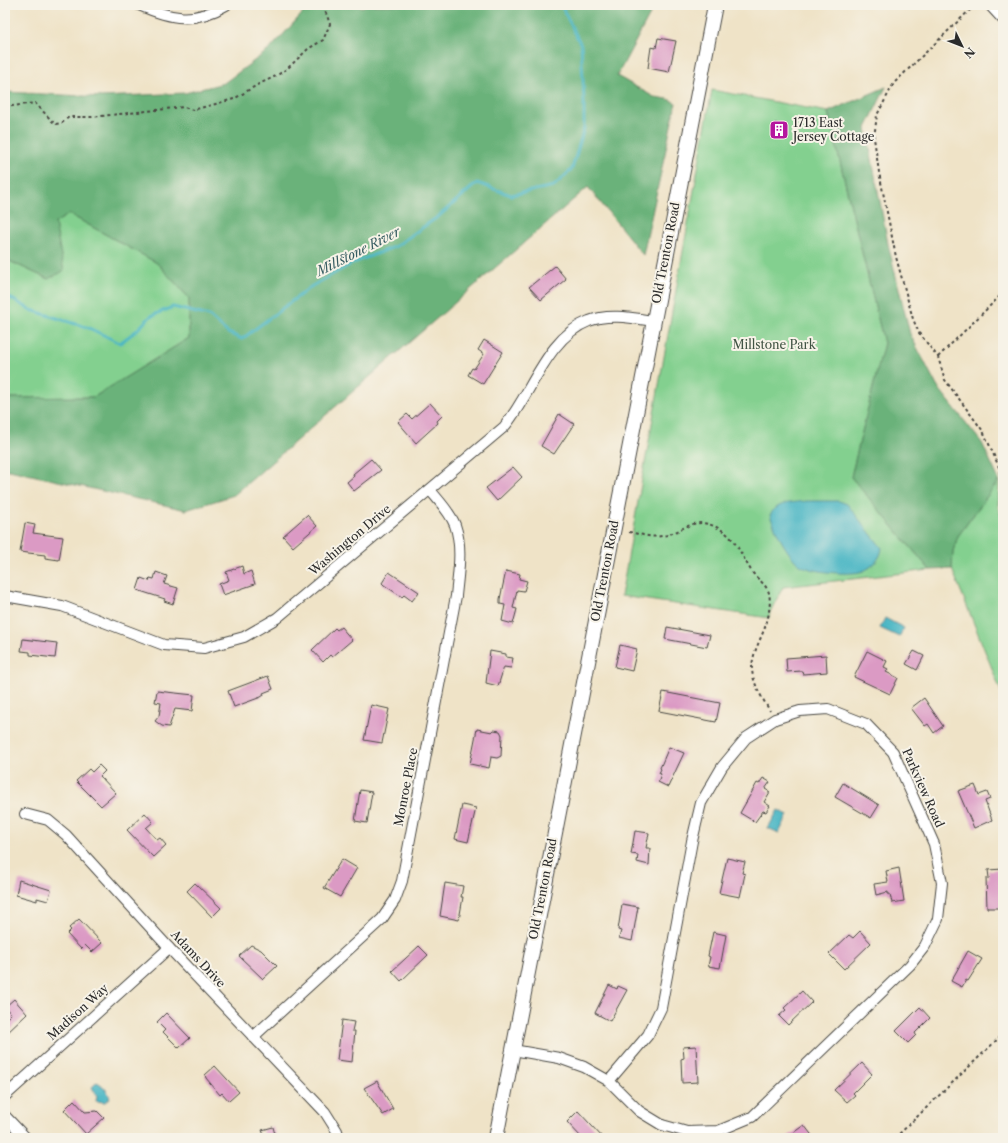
<svg xmlns="http://www.w3.org/2000/svg" width="1008" height="1143" font-family="'Libre Caslon Text',serif">
<style>
.green{fill:#83d08f;stroke:#577e5d}
.forest{fill:#6ab27a;stroke:#4a6e52}
.water{fill:#49b6c4;stroke:#3a7078}
.lines{fill:none;stroke-linecap:round;stroke-linejoin:round}
.stream{stroke:#49b6c4;stroke-width:3}
.building{fill:#db9ac4}
.minor-casing{stroke:#484742;stroke-width:12}
.tertiary-casing{stroke:#484742;stroke-width:14}
.secondary-casing{stroke:#484742;stroke-width:16}
.path{stroke:#484742;stroke-width:2;stroke-dasharray:3 3;stroke-linecap:butt}
.minor{stroke:#fff;stroke-width:10}
.tertiary{stroke:#fff;stroke-width:12}
.secondary{stroke:#fff;stroke-width:14}
.labels{text-anchor:middle;stroke-width:4;stroke-linejoin:round;paint-order:stroke}
.poi-label{font-size:12px;fill:#2b2b2b;stroke:#f7f3e8;text-anchor:start}
.street-label{font-size:12px;fill:#2b2b2b;stroke:#f7f3e8}
.park-label{font-size:12px;fill:#415444;stroke:#f7f3e8}
.water-label{font-size:13px;font-style:italic;fill:#365c61;stroke:#f7f3e8}
</style>
<rect width="100%" height="100%" fill="#f7f3e8"/>
<filter id="ink" filterUnits="userSpaceOnUse"><feTurbulence type="fractalNoise" baseFrequency=".025" numOctaves="2"/><feDisplacementMap in="SourceGraphic" scale="8" xChannelSelector="R" yChannelSelector="G"/><feConvolveMatrix kernelMatrix="1 2 1 2 8 2 1 2 1" color-interpolation-filters="sRGB"/></filter>
<filter id="wash" filterUnits="userSpaceOnUse"><feTurbulence type="fractalNoise" baseFrequency=".012" numOctaves="4" result="noise"/><feDisplacementMap in="SourceGraphic" scale="16" xChannelSelector="R" yChannelSelector="G"/><feGaussianBlur stdDeviation="0.9" result="paint"/><feColorMatrix in="noise" values="0 0 0 0 0 0 0 0 0 0 0 0 0 0 0 0 0 1.4 0 .05"/><feComposite in="paint" operator="in"/></filter>
<g filter="url(#wash)">
<rect width="100%" height="100%" fill="#efe3c7"/>
<g class="green">
<polygon points="712,90 828,112 884,343 851,477 930,570 783,587 770,612 769,618 621,596"/>
<polygon points="69,214 157,263 189,298 189,338 94,397 5,398 5,259 48,279 55,223"/>
<polygon points="999,480 998,507 1003,521 1003,696 952,569 953,551 958,536"/>
</g>
<g class="forest">
<polygon points="310,5 352,5 363,7 365,5 655,5 617,76 654,97 668,99 676,103 643,255 588,187 234,495 186,510 5,469 5,398 94,397 189,338 189,298 157,263 69,214 55,223 64,271 48,279 5,259 5,92 102,97 185,93 224,83 270,49"/>
<polygon points="886,87 866,128 888,244 910,334 937,386 982,443 999,480 958,536 953,551 952,569 930,570 851,477 884,343 828,112"/>
</g>
<g class="water">
<path d="M807 501H839L847 504 882 548C881 558 873 567 863 571 850 576 812 572 800 565 787 555 775 530 770 515 778 501 793 503 807 501Z"/>
<polygon points="885,618 904,628 899,637 880,628"/>
<polygon points="778,810 788,815 779,833 768,828"/>
<path d="M97 1082C103 1085 108 1091 110 1098L105 1102 96 1101 97 1096 92 1087Z"/>
</g>
<g class="lines">
<polyline class="stream" points="5,295 31,310 89,328 120,343 136,331 151,316 173,307 209,316 228,333 242,339 312,286 353,263 396,246 439,216 477,183 511,195 554,186 572,169 584,128 584,99 581,45 561,5"/>
</g>
<g id="blocks">
<g class="building">
<polygon points="658,38 676,41 669,72 648,68 651,47 656,48"/>
<polygon points="775,123 784,125 782,137 773,136"/>
<polygon points="555,266 566,279 541,300 529,287"/>
<polygon points="484,340 503,352 483,384 468,375 472,368 474,369 484,354 478,350"/>
<polygon points="430,403 442,416 437,421 438,423 416,443 398,422 407,414 412,419"/>
<polygon points="559,414 574,424 554,454 541,446"/>
<polygon points="371,459 381,470 354,491 347,482 354,476 353,474"/>
<polygon points="513,467 522,477 497,501 486,488"/>
<polygon points="307,515 317,526 293,547 283,536"/>
<polygon points="25,523 35,525 33,533 63,537 59,560 45,558 45,555 20,552"/>
<polygon points="242,566 244,574 251,571 255,584 223,595 219,584 229,580 226,572"/>
<polygon points="506,571 520,574 519,579 527,581 524,591 517,590 513,608 517,609 513,624 502,621 505,605 500,604 500,599"/>
<polygon points="156,572 167,576 164,584 178,588 173,604 164,601 165,599 137,590 141,578 149,581 150,578 154,579"/>
<polygon points="389,572 419,592 412,601 404,595 402,597 384,585 382,583"/>
<polygon points="341,627 352,640 332,657 330,655 323,662 312,650 335,628 337,630"/>
<polygon points="667,627 710,635 707,647 665,639"/>
<polygon points="23,639 57,643 55,658 30,655 30,652 21,651"/>
<polygon points="620,645 637,649 632,671 615,667"/>
<polygon points="490,651 506,654 506,657 513,658 511,668 504,667 498,686 486,683"/>
<polygon points="867,651 887,661 884,667 888,669 886,672 898,678 890,694 854,677"/>
<polygon points="914,651 924,656 917,670 906,664"/>
<polygon points="826,655 827,672 803,674 802,671 787,672 786,658"/>
<polygon points="268,676 273,689 263,693 264,695 261,697 234,707 228,691"/>
<polygon points="157,691 194,695 192,711 175,709 169,727 162,726 155,721 159,716 161,703 155,702"/>
<polygon points="663,692 720,703 716,722 659,711"/>
<polygon points="924,698 943,726 934,733 928,724 925,726 911,708"/>
<polygon points="371,705 389,709 382,743 364,740"/>
<polygon points="477,729 492,732 494,730 500,731 502,735 501,756 497,758 491,757 489,768 470,764"/>
<polygon points="669,747 684,753 668,787 658,782 661,774 659,773 661,769 660,768"/>
<polygon points="99,765 105,771 100,776 116,793 101,806 76,781 89,769 92,772"/>
<polygon points="763,778 770,782 765,789 770,792 764,802 770,806 766,812 763,811 755,822 740,813 757,783 759,784"/>
<polygon points="843,783 879,805 871,818 835,797"/>
<polygon points="975,785 979,795 987,792 990,799 985,801 992,820 974,828 958,791"/>
<polygon points="360,790 372,792 367,823 355,821"/>
<polygon points="462,805 476,808 468,842 455,839"/>
<polygon points="145,813 153,822 146,828 157,840 160,838 166,845 153,857 127,830"/>
<polygon points="635,831 649,833 646,848 650,848 649,865 637,862 638,855 631,854"/>
<polygon points="727,858 745,862 742,873 745,874 740,897 719,893"/>
<polygon points="342,859 357,868 340,897 324,888"/>
<polygon points="899,868 904,901 892,903 890,894 888,894 888,892 876,895 874,884 888,882 886,871"/>
<polygon points="1003,869 1003,908 987,908 986,878 989,878 988,870"/>
<polygon points="19,880 51,890 48,901 37,898 37,901 16,895"/>
<polygon points="195,883 221,908 212,917 187,891"/>
<polygon points="445,883 463,886 461,897 463,897 459,920 440,916"/>
<polygon points="622,904 638,907 632,941 619,938 621,931 618,930"/>
<polygon points="79,919 102,943 92,952 85,945 81,949 67,934 71,930 69,928"/>
<polygon points="860,931 871,943 844,969 829,954 849,935 853,938"/>
<polygon points="713,932 726,935 720,968 708,966 710,957 708,956"/>
<polygon points="251,945 261,950 277,966 263,979 239,956"/>
<polygon points="419,946 428,955 401,981 392,971"/>
<polygon points="968,951 982,959 968,981 966,980 962,987 951,981"/>
<polygon points="609,985 617,989 618,986 627,990 610,1021 595,1013"/>
<polygon points="802,991 812,1002 788,1025 779,1016 786,1010 784,1008"/>
<polygon points="14,999 27,1014 5,1035 5,1020 11,1014 5,1007"/>
<polygon points="920,1007 930,1018 915,1033 916,1035 908,1043 896,1031"/>
<polygon points="166,1013 190,1038 179,1048 163,1032 165,1030 157,1022"/>
<polygon points="342,1020 354,1022 352,1031 355,1031 352,1062 337,1060"/>
<polygon points="696,1046 698,1082 682,1083 681,1059 684,1058 683,1047"/>
<polygon points="862,1063 872,1074 853,1093 855,1095 847,1102 834,1090"/>
<polygon points="215,1066 239,1092 229,1101 222,1093 220,1095 206,1078 205,1075"/>
<polygon points="377,1081 393,1109 383,1115 364,1088"/>
<polygon points="74,1100 85,1112 97,1111 104,1118 86,1134 64,1110"/>
<polygon points="578,1111 603,1138 582,1138 567,1122"/>
<polygon points="804,1125 814,1138 786,1138"/>
<polygon points="273,1127 276,1138 265,1138 262,1130"/>
</g>
</g>
</g>
<g filter="url(#ink)">
<use href="#blocks" fill-opacity="0" stroke="#484742" stroke-width="1"/>
<g class="lines">
<defs>
<g id="minor">
<path d="M139 5C171 19 194 24 226 5"/>
<path d="M5 596 62 606 164 645 204 648 244 637 277 618 504 427C531 395 547 337 589 321 608 313 633 318 653 321"/>
<polygon points="828,709 866,724 893,752 934,844 942,883 938,919 925,946 910,965 752,1117 718,1131 687,1132 662,1125 639,1111 609,1081 648,1035 661,1008 692,841 701,803 722,767 746,738 775,719 800,711"/>
<polyline points="25,814 48,820 66,835 169,948 325,1112 337,1131 339,1138"/>
<path d="M253 1037 382 919 395 900 402 881 456 596C458 574 463 548 455 525 450 512 439 501 430 490"/>
<polyline points="513,1050 559,1058 584,1067 609,1081"/>
<polyline points="5,1096 169,948"/>
<polyline points="5,1116 26,1138"/>
</g>
<polyline id="tertiary" points="991,5 1003,18"/>
<polyline id="secondary" points="496,1138 715,5"/>
</defs>
<use href="#minor" class="minor-casing"/>
<use href="#tertiary" class="tertiary-casing"/>
<use href="#secondary" class="secondary-casing"/>
<g class="path">
<polyline points="975,5 894,83 877,115 874,138 879,172 896,257 913,319 919,333 938,357 945,380 983,431 989,444 999,467 1003,503"/>
<polyline points="5,107 35,103 55,124 62,123 69,117 92,117 184,107 193,110 234,99 257,85 276,76 288,68 308,49 323,40 330,24 323,5"/>
<polyline points="938,357 1003,293"/>
<path d="M629 532C640 534 651 538 662 536 678 534 691 519 708 524 734 531 739 552 752 572 757 579 766 584 769 593 770 598 770 606 769 611 767 632 752 648 752 669 753 685 763 699 770 711"/>
<polyline points="895,1138 1003,1034"/>
</g>
<use href="#minor" class="minor"/>
<use href="#tertiary" class="tertiary"/>
<use href="#secondary" class="secondary"/>
</g>
</g>
<defs>
<symbol id="building-square" viewBox="-11 -11 22 22"><rect x="-9" y="-9" width="18" height="18" rx="4" fill="#b5179e" stroke="#f7f3e8"/><path d="M-4-6H4V6H1V3H-1V6H-4ZM-2.5-4.3h1.7v1.8h-1.7ZM.8-4.3h1.7v1.8H.8ZM-2.5-1h1.7V.8h-1.7ZM.8-1h1.7V.8H.8Z" fill="#fff"/></symbol>
</defs>
<g fill-rule="evenodd">
<use href="#building-square" x="768" y="119" width="22" height="22"/>
</g>
<g class="labels">
<g class="poi-label">
<text x="793" y="127">1713 East<tspan x="793" dy="14">Jersey Cottage</tspan></text>
</g>
<g class="street-label">
<text transform="translate(666 253) rotate(-79)" y="4">Old Trenton Road</text>
<text transform="translate(350 540) rotate(-40)" y="4">Washington Drive</text>
<text transform="translate(605 571) rotate(-79)" y="4">Old Trenton Road</text>
<text transform="translate(406 787) rotate(-79)" y="4">Monroe Place</text>
<text transform="translate(923 788) rotate(66)" y="4">Parkview Road</text>
<text transform="translate(543 889) rotate(-79)" y="4">Old Trenton Road</text>
<text transform="translate(198 959) rotate(47)" y="4">Adams Drive</text>
<text transform="translate(78 1012) rotate(-42)" y="4">Madison Way</text>
</g>
<g class="park-label">
<text x="774" y="349">Millstone Park</text>
</g>
<g class="water-label">
<text transform="translate(358 251) rotate(-27)" y="5">Millstone River</text>
</g>
</g>
<rect width="1008" height="1143" fill="none" stroke="#f7f3e8" stroke-width="20"/>
<g transform="translate(962 46) rotate(133)" stroke="#f7f3e8" stroke-width="3" paint-order="stroke">
<path d="M0-3L7 15L0 10L-7 15Z" fill="#2b2b2b"/>
<text y="-6" font-size="11" font-weight="bold" text-anchor="middle" fill="#2b2b2b">N</text>
</g>
</svg>
